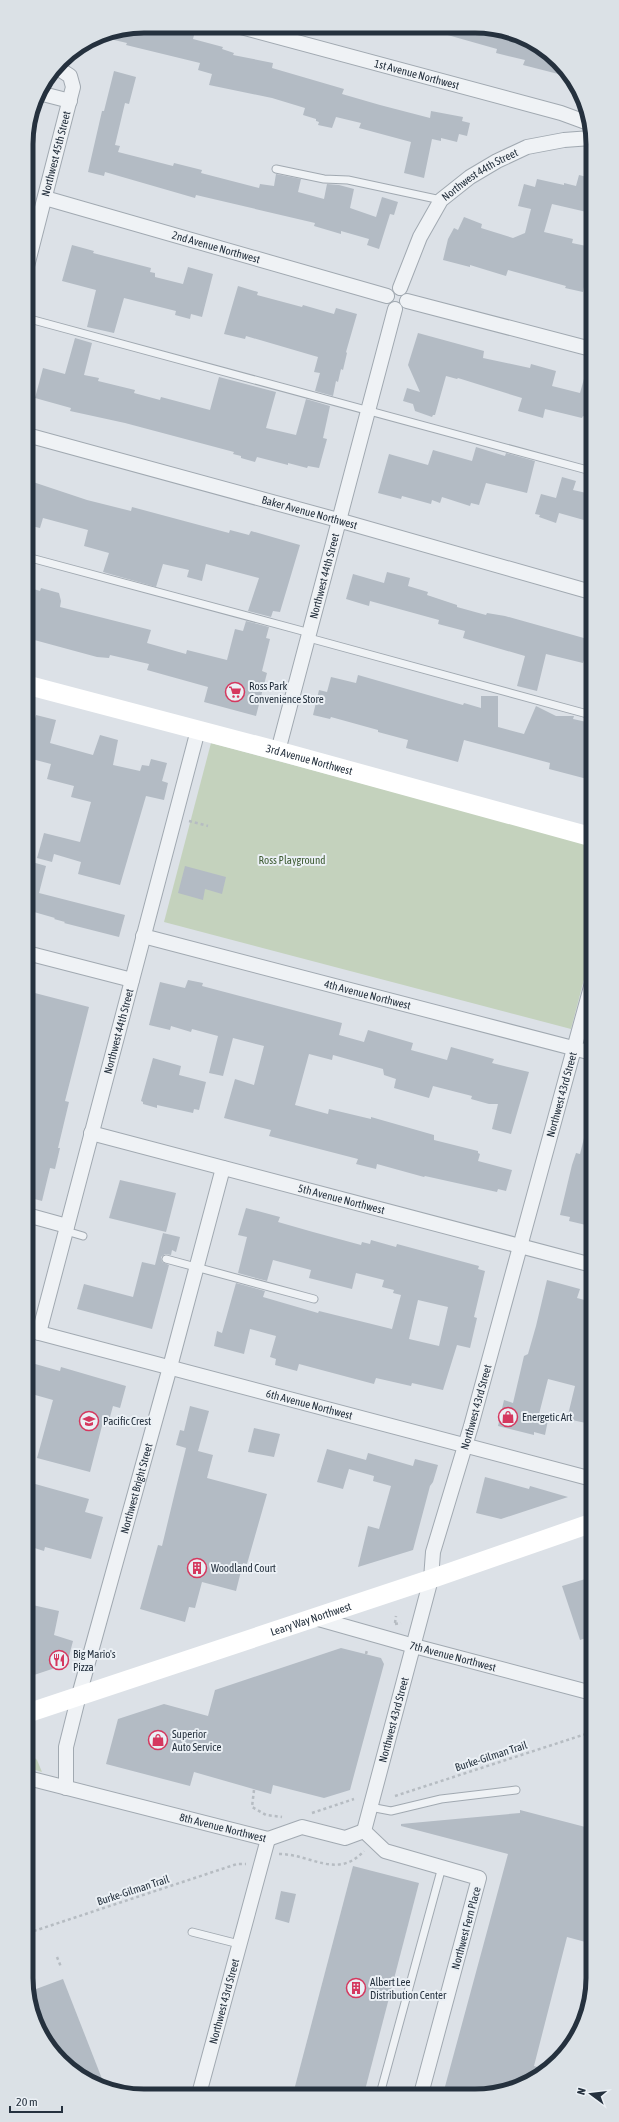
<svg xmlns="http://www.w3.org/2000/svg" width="619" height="2122" font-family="'Asap Condensed',sans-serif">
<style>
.green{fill:#c4d2bd}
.building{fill:#b3bbc4;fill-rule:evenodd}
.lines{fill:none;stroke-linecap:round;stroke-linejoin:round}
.lane-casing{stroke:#a1a9b1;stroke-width:9}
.street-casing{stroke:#a1a9b1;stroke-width:16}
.path{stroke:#b6bcc2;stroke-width:2.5;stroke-dasharray:3 3;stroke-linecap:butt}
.lane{stroke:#eff2f5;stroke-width:7}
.street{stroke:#eff2f5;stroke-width:14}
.secondary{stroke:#fff;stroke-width:19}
.labels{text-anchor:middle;stroke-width:4;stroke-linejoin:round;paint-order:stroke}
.street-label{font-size:11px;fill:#25313e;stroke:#ebf0f5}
.poi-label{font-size:11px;fill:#25313e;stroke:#ebf0f5;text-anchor:start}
.park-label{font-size:11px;fill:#3d5b32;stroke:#ebf0f5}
.rim{fill:none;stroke:#25313e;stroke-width:5}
</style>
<rect width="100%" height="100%" fill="#dce1e7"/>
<g class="green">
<polygon points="211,743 592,845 592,949 571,1029 164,922"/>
<polygon points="28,1752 37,1760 42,1772 28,1768"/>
</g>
<g class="building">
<polygon points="144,26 161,26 194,35 193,39 223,47 222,49 234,53 233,55 273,63 272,68 344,89 342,94 380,105 430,118 431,111 463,117 462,121 470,123 467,136 459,134 457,142 441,138 441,141 432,139 424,178 404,173 411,142 359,128 361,123 336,117 332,128 318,125 319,122 316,121 316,119 303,115 305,108 272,98 209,85 212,74 198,70 200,63 126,45 127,43 97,36"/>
<polygon points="438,28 499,28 534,42 559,61 570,77 523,65 525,60 496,53 497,49 437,32"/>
<polygon points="114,71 136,77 129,104 125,103 115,145 120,146 118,152 173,166 174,163 202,170 201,173 259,188 260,184 274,186 276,174 301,179 298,192 324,199 327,184 339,185 354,189 350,208 376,217 382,197 398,202 394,215 390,214 379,249 367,245 369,239 341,231 341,234 314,226 315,223 196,195 195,198 105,172 104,176 88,172 102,111 104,111"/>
<polygon points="579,175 591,178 591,213 552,204 544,232 573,239 572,243 591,247 591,289 584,287 583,292 565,288 566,286 508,270 506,276 470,265 470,267 443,260 448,239 454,228 458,230 464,217 482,224 481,228 513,238 525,233 531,209 518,206 524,184 535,187 537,179 564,185 564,183 576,186"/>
<polygon points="72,245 94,251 93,253 151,268 150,272 155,273 155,277 183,284 188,267 213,274 202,317 191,314 190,319 175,315 176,311 124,298 114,333 87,327 96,290 62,281"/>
<polygon points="238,286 258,292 257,295 302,307 303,305 334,314 336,308 357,314 346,352 347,353 343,370 341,369 338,382 336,381 333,396 315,391 320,373 314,372 318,357 246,336 245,339 224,334"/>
<polygon points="418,333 484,351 483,358 530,368 531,364 556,371 552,386 580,393 587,368 591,368 591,419 583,416 582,418 545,409 543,418 518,411 522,398 458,378 457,379 446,376 435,415 433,415 432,417 415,411 413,404 403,401 407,388 420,392 408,365"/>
<polygon points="75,338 92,343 84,375 99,378 98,381 135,390 134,393 160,400 161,397 210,410 219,377 276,392 266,428 296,435 306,399 330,406 323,438 327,439 319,468 308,466 307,468 288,463 288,465 257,457 255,462 241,458 241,456 233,454 234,452 125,423 70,411 71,408 35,398 43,368 65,374"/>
<polygon points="476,447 505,456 506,453 535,461 527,493 486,483 479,505 471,503 470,506 442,497 440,503 432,500 431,504 402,496 401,499 378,493 389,454 428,465 433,450 472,461"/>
<polygon points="562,477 576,481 573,490 591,494 591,522 559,513 556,523 539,517 540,515 535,514 541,494 556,498"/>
<polygon points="30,481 87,500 131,511 132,507 229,533 230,530 249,535 251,531 300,545 280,612 273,611 271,617 248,611 259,578 206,564 202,581 187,577 189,570 163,564 156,587 103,572 109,553 84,546 88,530 43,518 40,528 27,525 27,494"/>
<polygon points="387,572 410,578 408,586 428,592 427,595 457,605 457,607 486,615 487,613 505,616 591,640 591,662 584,660 583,663 546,654 537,691 517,686 525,656 463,638 465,631 438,624 439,620 370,601 369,606 346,599 353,574 384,583"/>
<polygon points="27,587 40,591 41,588 59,593 61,601 60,607 151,630 147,643 186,654 187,650 227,660 235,629 243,631 246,621 269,627 266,638 270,639 262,671 267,673 256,716 204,702 208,687 147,670 149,664 110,655 109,658 97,657 27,638 34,607 27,606"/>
<polygon points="358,675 463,705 464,703 481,708 481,696 498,696 498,727 524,734 536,706 556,716 574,716 573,719 591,723 591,780 549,769 550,763 464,740 458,762 406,748 408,740 378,732 378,730 331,717 330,719 313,715 319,690 327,692 331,677 356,683"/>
<polygon points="36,715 56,720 50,743 93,755 100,735 118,740 113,765 140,771 142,765 149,766 151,759 167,763 162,781 168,783 164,800 146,796 120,885 78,874 81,862 54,854 52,862 37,858 44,833 80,842 91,802 71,797 74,786 47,779 51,764 28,758 30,749 27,748"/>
<polygon points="32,862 46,866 39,893 125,915 119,937 64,923 65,922 54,919 55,918 34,912 32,922 27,921 27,868 30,869"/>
<polygon points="185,866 226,877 222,894 205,889 203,900 178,893"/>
<polygon points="188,980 203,983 202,986 342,1023 339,1035 364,1042 368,1030 413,1043 411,1050 447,1060 451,1047 494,1059 492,1063 529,1072 511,1134 492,1129 498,1104 489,1104 471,1099 472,1096 433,1086 429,1098 394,1088 396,1079 384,1075 383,1069 333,1055 332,1060 309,1054 295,1105 328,1114 329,1109 371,1119 371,1117 434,1135 434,1140 478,1151 478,1153 480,1154 478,1161 512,1170 506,1191 498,1189 497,1192 425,1176 424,1177 377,1164 376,1169 356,1164 358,1159 269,1136 271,1130 224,1118 235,1079 254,1085 264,1046 233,1038 223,1076 209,1073 218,1036 192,1029 191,1032 171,1026 170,1030 149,1025 160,982 185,988"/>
<polygon points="27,991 89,1007 65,1101 69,1102 58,1148 60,1148 55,1169 50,1168 42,1201 27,1197 27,1041 34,1017 27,1016"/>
<polygon points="153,1058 181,1066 179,1075 206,1082 199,1110 194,1109 193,1113 157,1105 157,1108 143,1104 143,1102 141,1101"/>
<polygon points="587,1126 592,1127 592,1212 589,1211 586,1225 569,1221 570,1217 560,1215 572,1165 576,1153 580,1154"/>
<polygon points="120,1180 176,1193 166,1232 109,1218"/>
<path d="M246 1208 280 1217 278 1222 313 1232 361 1245 362 1242 370 1244 371 1240 396 1247 397 1244 479 1266 478 1269 485 1271 474 1317 477 1318 470 1348 457 1345 443 1390 412 1383 411 1386 376 1378 374 1384 299 1364 297 1371 275 1365 276 1359 270 1357 276 1336 250 1329 244 1354 214 1346 217 1331 222 1333 236 1283 265 1291 263 1297 318 1313 319 1311 392 1329 401 1295 393 1293 394 1290 382 1287 384 1280 356 1273 352 1289 309 1278 311 1270 273 1260 267 1281 238 1273 247 1237 238 1235ZM418 1300 448 1307 439 1346 409 1339Z"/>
<polygon points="163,1233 180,1237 176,1252 172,1250 171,1255 165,1254 161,1257 162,1262 169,1265 152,1329 77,1309 84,1284 133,1297 142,1262 155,1265"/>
<polygon points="547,1280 580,1289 577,1298 592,1302 592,1399 586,1423 567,1419 575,1386 548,1379 538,1418 548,1420 545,1435 534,1432 534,1435 498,1426 504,1400 513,1403 524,1356 528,1354 536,1326"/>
<polygon points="28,1362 60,1371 61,1367 126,1386 120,1408 113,1406 108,1424 103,1422 90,1472 37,1458 53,1400 28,1393"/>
<polygon points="190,1406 209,1411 198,1451 213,1455 207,1478 267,1494 247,1564 243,1563 236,1591 202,1582 195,1608 189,1607 185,1622 140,1609 158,1545 162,1546 175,1492 186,1448 176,1445 180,1430 184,1431"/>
<polygon points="254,1428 280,1434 274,1457 248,1452"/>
<polygon points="327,1449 366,1460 368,1453 413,1466 415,1459 438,1465 433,1482 430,1486 413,1550 358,1567 368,1526 379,1529 391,1486 373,1481 374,1476 349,1469 343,1489 317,1482"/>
<polygon points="485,1477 529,1489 530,1486 568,1497 501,1519 476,1513"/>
<polygon points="28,1482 89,1499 85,1512 103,1517 91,1559 45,1547 44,1551 28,1546"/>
<polygon points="592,1577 592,1636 580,1640 562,1586"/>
<polygon points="28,1604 59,1611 54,1635 73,1641 67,1664 28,1677"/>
<polygon points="341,1648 381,1658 384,1664 350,1790 324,1798 273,1785 271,1794 194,1772 190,1786 106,1764 118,1719 164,1704 208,1716 215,1690"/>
<polygon points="520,1810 593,1829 593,1944 567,1937 534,2066 547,2070 534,2080 498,2094 443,2094 508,1854 401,1826 401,1824 520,1813"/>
<polygon points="353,1866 419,1883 364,2094 293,2094"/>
<polygon points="281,1891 296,1894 289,1923 275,1919"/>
<polygon points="63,1979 106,2089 91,2084 61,2062 38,2031 28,2001 28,1992"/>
</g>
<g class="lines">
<defs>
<g id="lane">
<polyline points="276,169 324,179 348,180 441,200"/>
<polyline points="26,318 591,471"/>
<polyline points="27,557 310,633"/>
<polyline points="309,638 591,715"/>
<polyline points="66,1231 83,1236"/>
<polyline points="166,1259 314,1299"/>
<polyline points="28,1790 33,1779"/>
<polyline points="370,1807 391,1811 441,1799 516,1790"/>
<polyline points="192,1932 239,1944"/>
<polyline points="380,2094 442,1867"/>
</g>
<g id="street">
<path id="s1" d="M241 27 561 113 591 124"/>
<polyline points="39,93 70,101"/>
<path id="s2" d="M45 198 387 296"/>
<path id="s3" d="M26 270 73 87 70 76 56 67"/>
<path id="s4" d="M400 288 420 237 441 200 470 177 497 161 527 147 564 140 591 138"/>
<polyline points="407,301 591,349"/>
<path id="s5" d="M27 435 338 520 591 592"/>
<path id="s6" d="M278 751 395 309"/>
<path id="s7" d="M143 936 592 1053"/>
<polyline points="27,953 132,980"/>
<path id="s8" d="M91 1133 592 1265"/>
<polyline points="27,1215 67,1226"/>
<path id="s9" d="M28 1330 592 1479"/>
<path id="s10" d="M39 1333 198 730"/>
<path id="s11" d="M315 1618 414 1646 592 1693"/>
<path id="s12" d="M28 1778 268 1839 302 1827 345 1838 364 1831"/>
<path id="s13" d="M66 1788V1747L79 1695 170 1367 223 1168"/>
<path id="s14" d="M364 1831 431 1579 433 1552 471 1426 592 983"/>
<polyline points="364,1831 385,1851 479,1878 421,2094"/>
<path id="s15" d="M199 2094 268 1839"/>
</g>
</defs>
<use href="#lane" class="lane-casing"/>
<use href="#street" class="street-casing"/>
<g class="path">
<polyline points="189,821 208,826"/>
<polyline points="395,1623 396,1616"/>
<polyline points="395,1624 401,1623"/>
<polyline points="366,1654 367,1650"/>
<polyline points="40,1669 42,1660"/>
<polyline points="254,1790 252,1807 266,1815 282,1817"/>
<polyline points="395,1796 592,1732"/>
<polyline points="312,1813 354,1799"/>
<path d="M279 1854C311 1854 337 1880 364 1851"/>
<polyline points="28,1933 237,1864 246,1864"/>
<polyline points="57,1957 61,1967"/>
</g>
<use href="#lane" class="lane"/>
<use href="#street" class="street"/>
<g class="secondary">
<path id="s16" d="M27 685 278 751 592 837"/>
<path id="s17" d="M28 1713 431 1579 592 1523"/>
</g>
</g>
<defs>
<symbol id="supermarket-ring" viewBox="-11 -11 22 22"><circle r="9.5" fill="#ebf0f5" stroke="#d5385f" stroke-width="1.5"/><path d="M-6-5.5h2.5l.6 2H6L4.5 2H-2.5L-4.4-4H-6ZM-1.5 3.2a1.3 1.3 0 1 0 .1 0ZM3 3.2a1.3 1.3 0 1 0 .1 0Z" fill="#d5385f"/></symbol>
<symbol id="shop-ring" viewBox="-11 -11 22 22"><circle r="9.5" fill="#ebf0f5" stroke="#d5385f" stroke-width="1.5"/><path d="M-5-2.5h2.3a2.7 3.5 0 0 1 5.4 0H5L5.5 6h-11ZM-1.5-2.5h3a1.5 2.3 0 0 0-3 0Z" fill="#d5385f"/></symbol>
<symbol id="school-ring" viewBox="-11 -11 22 22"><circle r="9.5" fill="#ebf0f5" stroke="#d5385f" stroke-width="1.5"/><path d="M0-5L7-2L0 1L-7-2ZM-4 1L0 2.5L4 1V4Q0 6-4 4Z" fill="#d5385f"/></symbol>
<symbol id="building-ring" viewBox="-11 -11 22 22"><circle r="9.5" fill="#ebf0f5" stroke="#d5385f" stroke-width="1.5"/><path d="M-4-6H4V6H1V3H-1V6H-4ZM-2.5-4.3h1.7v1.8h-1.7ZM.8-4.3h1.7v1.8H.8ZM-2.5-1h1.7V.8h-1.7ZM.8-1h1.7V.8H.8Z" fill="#d5385f"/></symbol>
<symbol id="restaurant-ring" viewBox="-11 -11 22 22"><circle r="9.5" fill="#ebf0f5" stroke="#d5385f" stroke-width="1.5"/><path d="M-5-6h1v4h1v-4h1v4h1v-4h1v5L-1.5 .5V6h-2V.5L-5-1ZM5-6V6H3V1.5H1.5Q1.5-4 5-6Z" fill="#d5385f"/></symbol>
</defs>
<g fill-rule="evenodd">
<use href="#supermarket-ring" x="224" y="681" width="22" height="22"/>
<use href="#shop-ring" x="497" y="1406" width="22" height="22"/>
<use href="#school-ring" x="78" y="1410" width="22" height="22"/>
<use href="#building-ring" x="186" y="1557" width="22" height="22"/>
<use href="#restaurant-ring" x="48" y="1649" width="22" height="22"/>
<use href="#shop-ring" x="147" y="1729" width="22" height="22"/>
<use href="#building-ring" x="345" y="1977" width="22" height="22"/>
</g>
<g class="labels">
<g class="street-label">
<text dy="4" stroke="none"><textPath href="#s1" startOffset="182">1st Avenue Northwest</textPath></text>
<text dy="4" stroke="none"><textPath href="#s3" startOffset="120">Northwest 45th Street</textPath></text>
<text dy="4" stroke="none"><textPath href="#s4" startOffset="144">Northwest 44th Street</textPath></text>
<text dy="4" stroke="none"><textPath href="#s2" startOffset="178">2nd Avenue Northwest</textPath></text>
<text dy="4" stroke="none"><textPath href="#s5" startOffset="293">Baker Avenue Northwest</textPath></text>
<text dy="4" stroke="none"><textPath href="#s6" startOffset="181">Northwest 44th Street</textPath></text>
<text dy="4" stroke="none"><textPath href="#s16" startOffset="292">3rd Avenue Northwest</textPath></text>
<text dy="4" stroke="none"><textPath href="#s7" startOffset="232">4th Avenue Northwest</textPath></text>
<text dy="4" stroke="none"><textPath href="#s10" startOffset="312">Northwest 44th Street</textPath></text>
<text dy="4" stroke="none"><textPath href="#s14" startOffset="763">Northwest 43rd Street</textPath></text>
<text dy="4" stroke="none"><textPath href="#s8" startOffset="259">5th Avenue Northwest</textPath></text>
<text dy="4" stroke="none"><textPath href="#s9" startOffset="291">6th Avenue Northwest</textPath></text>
<text dy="4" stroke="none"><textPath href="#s14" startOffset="439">Northwest 43rd Street</textPath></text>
<text dy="4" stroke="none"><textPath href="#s13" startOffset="309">Northwest Bright Street</textPath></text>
<text dy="4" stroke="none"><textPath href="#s17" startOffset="298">Leary Way Northwest</textPath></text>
<text dy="4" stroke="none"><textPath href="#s11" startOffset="143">7th Avenue Northwest</textPath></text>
<text dy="4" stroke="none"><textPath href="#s14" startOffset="115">Northwest 43rd Street</textPath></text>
<text transform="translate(491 1756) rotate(-18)" y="4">Burke-Gilman Trail</text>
<text dy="4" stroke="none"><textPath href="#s12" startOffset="201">8th Avenue Northwest</textPath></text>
<text transform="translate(133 1890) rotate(-18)" y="4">Burke-Gilman Trail</text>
<text transform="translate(466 1928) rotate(-75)" y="4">Northwest Fern Place</text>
<text dy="4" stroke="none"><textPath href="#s15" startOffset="96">Northwest 43rd Street</textPath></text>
</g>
<g class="poi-label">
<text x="249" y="690">Ross Park<tspan x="249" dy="13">Convenience Store</tspan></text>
<text x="522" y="1421">Energetic Art</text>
<text x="103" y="1425">Pacific Crest</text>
<text x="211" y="1572">Woodland Court</text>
<text x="73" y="1658">Big Mario's<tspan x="73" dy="13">Pizza</tspan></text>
<text x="172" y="1738">Superior<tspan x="172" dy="13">Auto Service</tspan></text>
<text x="370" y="1986">Albert Lee<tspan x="370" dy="13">Distribution Center</tspan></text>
</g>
<g class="park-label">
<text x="292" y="864">Ross Playground</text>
</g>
</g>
<path d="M0 0H619V2122H0ZM144 33H475A111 111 0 0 1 586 144V1978A111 111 0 0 1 475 2089H144A111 111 0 0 1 33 1978V144A111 111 0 0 1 144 33Z" fill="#dbe1e6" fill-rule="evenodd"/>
<path class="rim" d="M144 33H475A111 111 0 0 1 586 144V1978A111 111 0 0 1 475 2089H144A111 111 0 0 1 33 1978V144A111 111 0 0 1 144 33Z"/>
<g transform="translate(591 2094) rotate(285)" stroke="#ebf0f5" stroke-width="3" paint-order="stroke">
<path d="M0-3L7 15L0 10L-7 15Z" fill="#25313e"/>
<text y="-6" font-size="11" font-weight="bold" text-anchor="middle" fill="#25313e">N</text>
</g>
<path d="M10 2106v6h52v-6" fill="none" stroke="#25313e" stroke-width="2"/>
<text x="16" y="2106" font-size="12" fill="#25313e" stroke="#ebf0f5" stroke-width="3" paint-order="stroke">20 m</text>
</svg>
